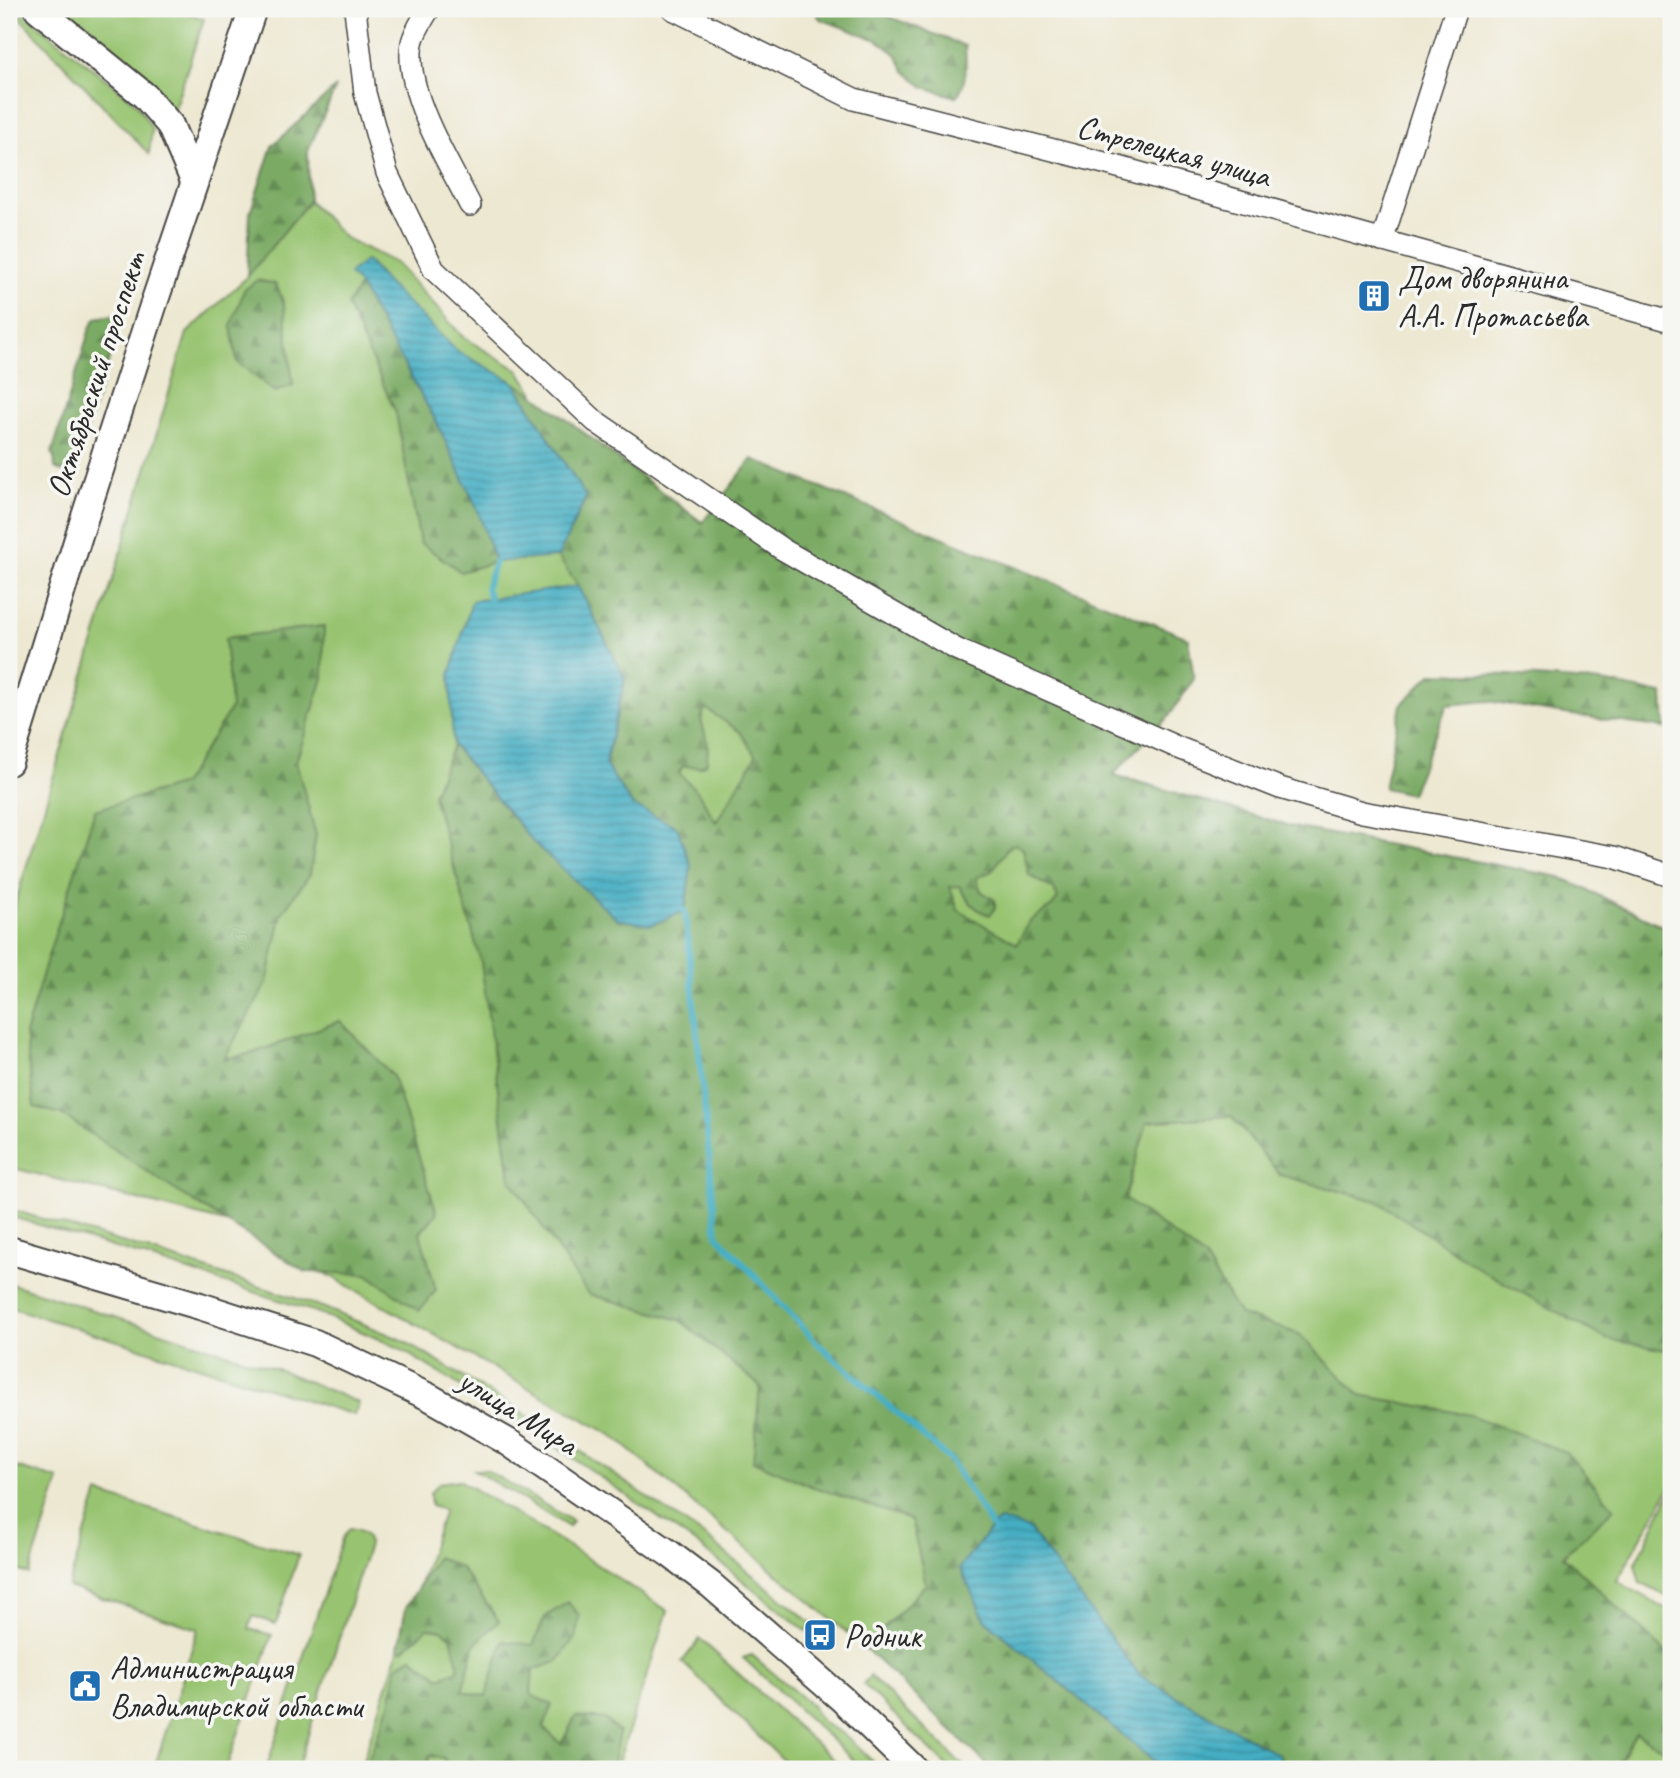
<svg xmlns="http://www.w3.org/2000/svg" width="1680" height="1778" font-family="Caveat,sans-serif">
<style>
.green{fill:#98c471;stroke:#62784e;stroke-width:2}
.forest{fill:url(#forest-firs);stroke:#526a47;stroke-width:2;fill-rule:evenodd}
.water{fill:url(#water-rules);stroke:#386c77;stroke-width:2}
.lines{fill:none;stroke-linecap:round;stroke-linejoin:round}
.stream{stroke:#44aec3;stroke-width:6}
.minor-casing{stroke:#484744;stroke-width:24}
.major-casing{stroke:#484744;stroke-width:30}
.minor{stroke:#fff;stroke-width:21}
.major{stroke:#fff;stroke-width:26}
.labels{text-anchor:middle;stroke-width:7;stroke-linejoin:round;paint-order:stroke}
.street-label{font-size:33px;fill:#2b2b2b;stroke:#f6f6f2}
.poi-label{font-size:33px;fill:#2b2b2b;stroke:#f6f6f2;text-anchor:start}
</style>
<defs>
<pattern id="forest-firs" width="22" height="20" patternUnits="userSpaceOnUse" patternTransform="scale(1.75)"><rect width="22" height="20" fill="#7aaa63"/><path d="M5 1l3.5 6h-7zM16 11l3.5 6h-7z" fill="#648b52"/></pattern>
<pattern id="water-rules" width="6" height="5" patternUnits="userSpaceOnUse" patternTransform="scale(1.75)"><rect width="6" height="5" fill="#44aec3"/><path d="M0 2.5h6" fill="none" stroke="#398e9f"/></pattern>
</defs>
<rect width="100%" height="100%" fill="#f6f6f2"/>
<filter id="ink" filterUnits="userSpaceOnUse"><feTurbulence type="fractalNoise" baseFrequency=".0143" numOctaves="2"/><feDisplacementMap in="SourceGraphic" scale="14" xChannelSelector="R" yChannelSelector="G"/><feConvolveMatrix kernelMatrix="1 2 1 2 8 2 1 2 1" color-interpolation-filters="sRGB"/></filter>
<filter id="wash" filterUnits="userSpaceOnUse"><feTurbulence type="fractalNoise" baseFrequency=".00686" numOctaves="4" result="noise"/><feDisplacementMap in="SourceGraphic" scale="28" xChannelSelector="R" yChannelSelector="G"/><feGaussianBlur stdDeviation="1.57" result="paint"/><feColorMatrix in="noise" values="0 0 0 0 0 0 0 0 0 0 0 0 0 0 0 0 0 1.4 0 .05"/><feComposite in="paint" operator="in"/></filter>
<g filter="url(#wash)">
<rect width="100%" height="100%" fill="#ede8d1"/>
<g class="green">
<polygon points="61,9 178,9 204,19 173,112 152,82"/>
<polygon points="23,13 137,104 152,129 149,154 19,17"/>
<polygon points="309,201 345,238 396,263 463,337 518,370 537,397 703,523 1112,774 1293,827 1560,877 1671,930 1671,1485 1617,1581 1671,1612 1671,1769 992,1769 865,1648 613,1436 244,1227 9,1167 9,924 187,333 247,277"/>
<polygon points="9,1209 138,1247 322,1307 402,1340 536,1421 707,1538 813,1624 806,1631 698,1545 531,1429 397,1347 319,1313 136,1254 9,1216"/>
<polygon points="9,1283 283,1371 359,1403 354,1415 9,1307"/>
<polygon points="9,1465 59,1480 29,1574 9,1568"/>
<polygon points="474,1470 486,1470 572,1521 569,1527"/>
<polygon points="459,1480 562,1542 668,1611 616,1769 360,1769 444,1510 431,1506 430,1493 439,1483"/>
<polygon points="1671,1491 1671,1594 1666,1596 1640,1583 1635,1565"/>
<polygon points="98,1493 299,1555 276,1624 253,1616 249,1629 272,1635 226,1769 154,1769 198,1629 68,1587"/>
<path d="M349 1529C361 1531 367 1533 369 1545L297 1769H266L342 1539Z"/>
<polygon points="700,1639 844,1769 792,1769 682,1662"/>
<path d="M752 1655 813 1707C821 1728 832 1725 847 1737 859 1747 869 1759 881 1769H863L743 1658Z"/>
<polygon points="870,1676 967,1769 950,1769 863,1684"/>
</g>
<g class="forest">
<path d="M816 9H869L965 46C966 63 968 83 956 97L924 87 905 71 896 54 877 40 820 19 815 11Z"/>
<polygon points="336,87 308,151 309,201 247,277 250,213 272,146"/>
<polygon points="257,280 276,284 284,304 293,385 275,392 237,362 231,326 244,290"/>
<polygon points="360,286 437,423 477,508 495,562 461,572 420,543 396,413 347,305"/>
<polygon points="119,314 123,317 75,465 67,474 55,468 54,456 52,453 90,328 96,318"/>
<path d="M514 382 537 397 702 523 752 459 1188 638 1194 679 1169 716 1113 775 1293 827 1560 877 1671 930V1351L1606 1339 1483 1271 1377 1201 1280 1175 1231 1116 1147 1122 1125 1199 1204 1257 1240 1315 1299 1334 1360 1395 1470 1415 1566 1452 1614 1508 1563 1556 1671 1657V1754L1636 1733 1615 1769H1282L1278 1755 1139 1675 1029 1530 1000 1520 992 1527 960 1568 985 1620 1163 1769H992L865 1648 926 1584 911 1520 811 1486 753 1461 760 1386 680 1320 588 1294 510 1179 481 962 433 795 453 745 534 843 677 828 632 805 605 764 625 679 578 586 558 557 586 497ZM705 708 740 732 756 756 716 822 698 792 679 773 683 766 701 767 707 762 708 745 701 720ZM1015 844 1023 849 1029 875 1054 890 1058 898 1052 906 1030 921 1017 944 958 910 950 887 959 886C967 900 975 911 990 915L995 908V900L981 891 976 878 992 871 1008 848Z"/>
<polygon points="324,626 323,678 296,762 316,835 310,874 282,913 267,983 224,1059 253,1053 340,1021 393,1076 437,1213 420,1233 436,1290 419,1311 367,1274 306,1272 178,1192 61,1114 34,1107 25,1034 48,956 95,810 183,784 231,708 225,638"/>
<polygon points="1432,673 1509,675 1602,682 1663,694 1665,728 1558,713 1488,701 1447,705 1411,794 1384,788 1401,705"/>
<polygon points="437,1557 461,1568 499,1621 475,1644 462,1691 486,1696 503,1641 533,1645 545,1617 568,1602 579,1616 576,1636 557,1662 533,1670 531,1695 552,1705 544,1728 561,1744 576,1716 605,1719 619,1732 612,1769 447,1769 444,1758 429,1756 428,1769 365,1769 390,1703 397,1666 412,1657 440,1678 459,1669 451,1636 441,1630 428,1628 403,1650 398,1648 406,1607"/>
</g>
<g class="water">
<polygon points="366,260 386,282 457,351 514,382 586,497 558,557 495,562 477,508 437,423 360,286 349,274"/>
<polygon points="578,586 625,679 605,764 632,805 677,827 691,866 685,911 651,925 617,919 534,843 453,745 450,675 472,601"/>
<polygon points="1000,1520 1029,1529 1139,1675 1278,1755 1282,1769 1163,1769 985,1620 960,1568 992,1527"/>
</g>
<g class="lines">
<g class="stream">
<polyline points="490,598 486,588 495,562"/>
<polyline points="685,911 717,1235 817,1343 950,1460 992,1527"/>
</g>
</g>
</g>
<g filter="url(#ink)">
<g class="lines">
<defs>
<g id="minor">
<polyline points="355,9 365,93 387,173 434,270 595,421 782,549 956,649 1179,748 1280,788 1362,812 1614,857 1671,876"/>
<path d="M429 9C423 19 414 32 412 43 403 91 449 163 470 205"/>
<polyline points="673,9 854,99 1104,163 1671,321"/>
<polyline points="1382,241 1456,9"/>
</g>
<g id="major">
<polyline points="38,9 145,96 170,125 194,181"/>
<polyline points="9,762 79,535 153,306 253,9"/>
<polyline points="9,1250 200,1306 315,1343 431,1398 508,1442 670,1554 711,1585 842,1699 914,1769"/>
</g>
</defs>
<use href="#minor" class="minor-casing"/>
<use href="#major" class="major-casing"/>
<use href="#minor" class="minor"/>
<use href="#major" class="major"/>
</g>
</g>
<defs>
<symbol id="building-square" viewBox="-11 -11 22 22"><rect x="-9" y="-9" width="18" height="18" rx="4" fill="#1f6fb2" stroke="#f6f6f2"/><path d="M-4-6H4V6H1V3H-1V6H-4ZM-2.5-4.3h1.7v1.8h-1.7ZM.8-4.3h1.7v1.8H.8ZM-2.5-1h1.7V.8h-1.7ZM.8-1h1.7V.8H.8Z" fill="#fff"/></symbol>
<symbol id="bus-square" viewBox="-11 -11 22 22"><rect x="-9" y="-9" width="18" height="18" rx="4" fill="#1f6fb2" stroke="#f6f6f2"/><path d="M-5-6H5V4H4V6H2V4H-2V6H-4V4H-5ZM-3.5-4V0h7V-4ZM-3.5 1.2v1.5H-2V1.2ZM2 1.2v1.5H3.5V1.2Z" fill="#fff"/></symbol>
<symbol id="civic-square" viewBox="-11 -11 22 22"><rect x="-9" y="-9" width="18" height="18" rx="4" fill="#1f6fb2" stroke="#f6f6f2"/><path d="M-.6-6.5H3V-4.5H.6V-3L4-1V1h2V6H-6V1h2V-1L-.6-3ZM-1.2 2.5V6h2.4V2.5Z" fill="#fff"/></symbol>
</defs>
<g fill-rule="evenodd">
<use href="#building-square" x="1355" y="277" width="38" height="38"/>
<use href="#bus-square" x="801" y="1616" width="38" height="38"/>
<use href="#civic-square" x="66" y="1667" width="38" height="38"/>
</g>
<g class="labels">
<g class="street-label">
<text transform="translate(1174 150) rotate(15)" y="12">Стрелецкая улица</text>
<text transform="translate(95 374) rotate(-72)" y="12">Октябрьский проспект</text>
<text transform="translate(519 1411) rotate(32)" y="12">улица Мира</text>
</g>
<g class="poi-label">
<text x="1398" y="289">Дом дворянина<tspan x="1398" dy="38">А.А. Протасьева</tspan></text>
<text x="844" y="1647">Родник</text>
<text x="110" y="1679">Администрация<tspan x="110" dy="38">Владимирской области</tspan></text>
</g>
</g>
<rect width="1680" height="1778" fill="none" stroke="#f6f6f2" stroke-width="35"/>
</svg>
